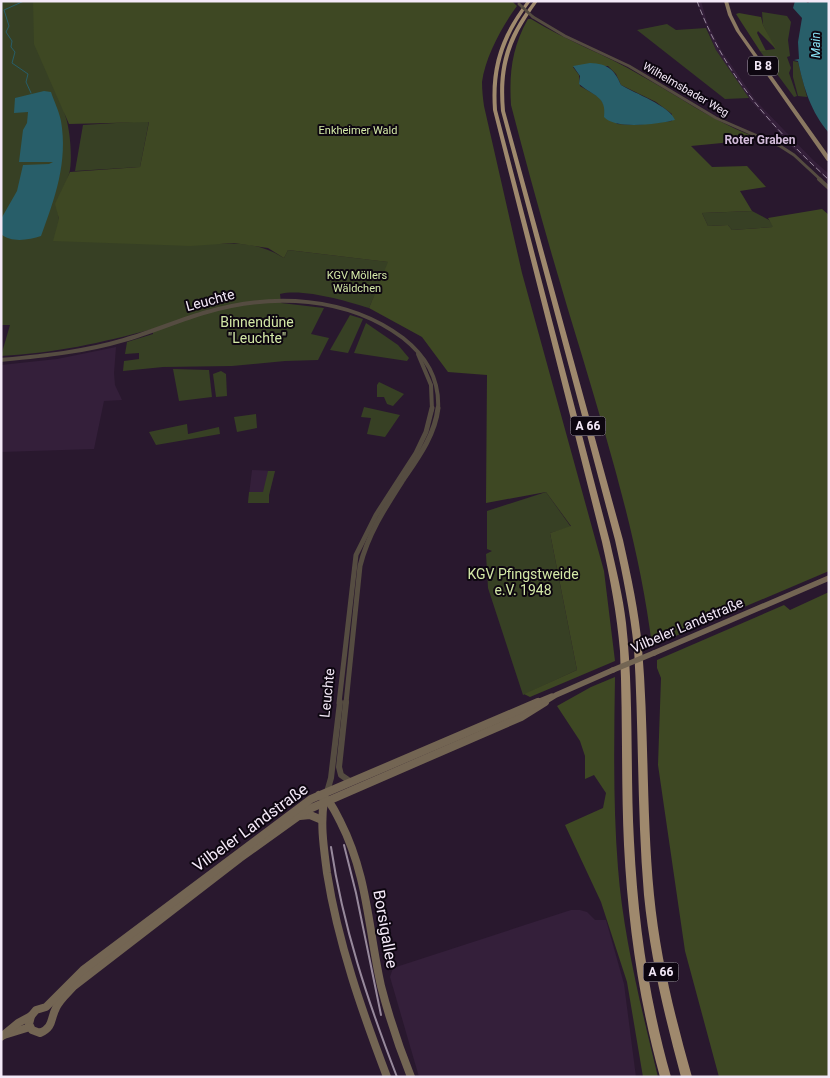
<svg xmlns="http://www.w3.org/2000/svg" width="830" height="1078" font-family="Roboto,sans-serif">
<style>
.built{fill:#341f3a}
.green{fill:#374024}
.forest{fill:#3e4823;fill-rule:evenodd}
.water{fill:#285e69}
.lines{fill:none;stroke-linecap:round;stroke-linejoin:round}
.stream{stroke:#285e69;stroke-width:1}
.tertiary-far3{stroke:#554c41;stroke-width:3}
.tertiary-far2{stroke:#554c41;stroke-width:4}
.tertiary-far1{stroke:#554c41;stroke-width:5}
.tertiary{stroke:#554c41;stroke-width:6}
.secondary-far1{stroke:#736553;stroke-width:5.5}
.secondary{stroke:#736553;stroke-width:8}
.primary{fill:#8a7861;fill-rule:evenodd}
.motorway{fill:#9f896d;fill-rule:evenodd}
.tram{stroke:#97899c;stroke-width:2}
.rail{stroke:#97899c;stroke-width:1;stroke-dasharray:6 3;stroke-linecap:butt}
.tertiary-bridge{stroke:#554c41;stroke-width:3}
.secondary-bridge{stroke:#736553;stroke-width:5.5}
.labels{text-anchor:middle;stroke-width:4;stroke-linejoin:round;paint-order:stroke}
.far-street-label{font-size:11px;fill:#f4e9f8;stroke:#0d0610}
.far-park-label{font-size:11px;fill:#d3e8a6;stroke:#0d0610}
.far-water-label{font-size:12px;font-style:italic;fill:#8ae3f5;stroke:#0d0610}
.shield{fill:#0d0610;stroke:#afa5b2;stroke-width:1}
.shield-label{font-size:12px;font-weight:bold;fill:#f4e9f8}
.far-neighbourhood-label{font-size:12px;font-weight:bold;fill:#d3bcda;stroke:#0d0610}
.street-label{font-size:14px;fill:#f4e9f8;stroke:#0d0610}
.park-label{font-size:14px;fill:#d3e8a6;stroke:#0d0610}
.near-street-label{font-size:16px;fill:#f4e9f8;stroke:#0d0610}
</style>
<rect width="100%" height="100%" fill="#29182e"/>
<g class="built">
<polygon points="696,1 701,1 707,22 721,50 756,101 813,160 829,174 829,181 793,148 750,100 716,50"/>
<polygon points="116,347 114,373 115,385 122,400 104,401 94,449 1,452 1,365 57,359"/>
<polygon points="252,470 275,471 269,495 269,503 248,503"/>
<polygon points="571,910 580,910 587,912 595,920 606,920 624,984 636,1077 419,1077 390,977 393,968"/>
</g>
<g class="green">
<path d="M1 1H45L65 115C70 127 73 161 69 174 63 192 54 198 59 219L218 244C243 242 263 245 284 258L288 250 389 262 369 308C347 301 302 288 280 294L281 303 324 308 311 334 329 338 318 360 285 361 232 366 163 367 123 371 124 361 139 359V353L125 354 127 342 153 334V329C100 343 56 353 1 356L10 325H1Z"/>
<polygon points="762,12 787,16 791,22 788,40 790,56 787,57 791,68 789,73 797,96 794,97 760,51 775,49 763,25"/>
<polygon points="667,24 676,30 706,28 716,50 749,98 725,99 637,30"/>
<polygon points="793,61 798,62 807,97 798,96 793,77"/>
<polygon points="149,121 140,167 75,171 83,125"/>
<polygon points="752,211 769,220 774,227 732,230 728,225 708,226 702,213"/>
<polygon points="350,315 363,319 348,353 330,350"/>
<polygon points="366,323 398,345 409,358 407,361 354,353"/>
<polygon points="173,369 209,370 212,397 179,401"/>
<polygon points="221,371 226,374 227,396 216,397 213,374"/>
<polygon points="379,382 404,394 393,406 387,404 384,397 377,397 377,385"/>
<polygon points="364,407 400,415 385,437 367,434 371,418 361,417"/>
<polygon points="256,414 257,428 237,432 234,417"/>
<polygon points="187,424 188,434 219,427 220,434 156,445 149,432"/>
<polygon points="268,471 275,471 269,495 269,503 248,503 249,492 263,492"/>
<polygon points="546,492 571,527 550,533 577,670 523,695 488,588 486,554 492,551 487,549 487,511"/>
</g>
<g class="forest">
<path d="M33 1H512L517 6C502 26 485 58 482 82 482 90 483 99 484 106L522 273 604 571 615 661 530 697 524 694 577 670 550 533 571 526 546 492 486 503 487 375 448 372 422 337 369 308 388 262 288 250 284 258 268 248 234 243 191 246 53 241 59 219 55 204 70 172 140 167 149 122 69 124 34 44Z"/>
<polygon points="739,13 761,17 763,25 776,49 758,31 757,33 766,51 760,51 736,14"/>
<path d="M528 19H531C566 41 605 54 640 75 677 95 711 120 750 135L722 143 691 146 712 167 747 166 766 187 740 191 752 211 702 213 708 226 728 225 732 230 773 227 768 218 822 209 829 215V571L652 646C640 548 611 453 583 359 557 275 533 190 511 105 509 73 512 47 528 19ZM608 66 616 74 621 85 656 102 672 114V121L635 125 617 124 599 97 580 86 579 75 573 67Z"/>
<polygon points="829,592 829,1077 719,1077 685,951 658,765 661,678 657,668 657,660 784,605 790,610"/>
<path d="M615 677C614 741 613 805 618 868 623 935 642 1011 658 1077H643L627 982 601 902 565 825 603 808 606 793 594 775 585 779V756L580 741 557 706 591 687Z"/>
</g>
<g class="water">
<path d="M795 1H805L808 3 810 1H829V133C811 112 804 89 798 61L794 60 799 59 798 42 802 18 793 8Z"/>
<path d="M590 63C608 64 614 69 621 85 634 93 670 106 675 120 659 124 615 130 604 117 607 96 593 96 579 84L580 76 573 66Z"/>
<path d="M44 91 51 92C54 101 59 111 61 121 68 162 55 198 41 236 29 240 11 243 1 234V219L17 191 23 165 49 164 53 162H19L23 130 27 123 28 112 14 113 15 98Z"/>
</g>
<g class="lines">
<polyline class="stream" points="24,1 4,10 9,26 6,32 12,41 11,47 15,52 12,63 28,74 26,82 31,93"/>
<polyline class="tertiary-far3" points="533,17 565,36 629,66 716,118 780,146 794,155 821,180"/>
<g class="tertiary-far2">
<polyline points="819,179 829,188"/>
<polyline points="418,354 431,385 432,410"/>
<path d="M1 360C42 356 84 352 124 340 152 332 179 320 207 312 272 293 347 296 403 338 426 356 440 380 438 410"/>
</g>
<g class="tertiary-far1">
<polyline points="339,703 356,555 376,515 416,453 426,432 432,408"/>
<path d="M346 703 360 566C368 534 385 508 403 480 418 458 435 435 438 408"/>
</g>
<g class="tertiary">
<polyline points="346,702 339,767 341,775 351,782"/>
<polyline points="327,792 331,778 340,702"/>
</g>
<g class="secondary-far1">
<polyline points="654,653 829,578"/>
<polyline points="535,703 552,696"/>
<polyline points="543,703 556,695 613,670"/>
</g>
<g class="secondary">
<path d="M319 795C331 800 334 810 340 821 368 876 368 928 381 986 389 1017 399 1047 411 1077"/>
<path d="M324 801C320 825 324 849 327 873 338 943 362 1011 387 1077"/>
<polyline points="300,816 310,815 322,820"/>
<path d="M31 1016 29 1024 32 1030 40 1033C54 1027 50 1019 56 1008 60 999 68 993 74 986L240 858 307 810 521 717 545 702"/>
<polyline points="4,1035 30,1027"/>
<polyline points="1,1037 18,1023 31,1016 36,1010 46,1007 83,970 311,799 538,702"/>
</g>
<polygon class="primary" points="724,1 728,1 732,15 740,31 829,156 829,161 827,161 736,31 728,15"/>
<g class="motorway">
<path d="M527 1H531C505 36 494 66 497 110L610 542C616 569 623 596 626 623 634 696 630 770 634 842 638 922 649 1000 671 1077H660C639 1001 628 924 624 845 621 780 623 716 620 651 617 614 610 578 602 542L493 110C490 66 500 36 527 1Z"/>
<path d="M534 1H538C511 38 501 65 505 111L623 540C631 576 639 612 642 648 649 730 646 813 654 895 660 957 675 1017 692 1077H681C665 1017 650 957 644 895 637 813 639 730 634 648 630 611 623 576 615 540L501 111C497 65 506 37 534 1Z"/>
</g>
<g class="tram">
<polyline points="344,845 356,893 381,1015"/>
<path d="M331 847C343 927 368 1002 397 1077"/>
</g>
<path class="rail" d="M697 1C724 75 772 127 829 180"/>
<polyline class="tertiary-bridge" points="519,4 533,17"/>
<polyline class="secondary-bridge" points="613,670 654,653"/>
</g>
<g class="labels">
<g class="far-street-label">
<text transform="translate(686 89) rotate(30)" y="4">Wilhelmsbader Weg</text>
</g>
<g class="far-park-label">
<text x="358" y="134">Enkheimer Wald</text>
<text x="357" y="279">KGV Möllers<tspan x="357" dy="13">Wäldchen</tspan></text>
</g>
<g class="far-water-label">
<text transform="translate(816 45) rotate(-90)" y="4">Main</text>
</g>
<g class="shield">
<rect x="748" y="56.5" width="30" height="19" rx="4"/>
<rect x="570.5" y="416.5" width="35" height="19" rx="4"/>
<rect x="643.5" y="962.5" width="35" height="19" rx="4"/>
</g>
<g class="shield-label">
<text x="763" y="70">B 8</text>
<text x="588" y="430">A 66</text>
<text x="661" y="976">A 66</text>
</g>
<g class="far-neighbourhood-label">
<text x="760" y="144">Roter Graben</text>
</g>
<g class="street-label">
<text transform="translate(210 300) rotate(-15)" y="5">Leuchte</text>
<text transform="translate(687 625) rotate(-23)" y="5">Vilbeler Landstraße</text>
<text transform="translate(327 693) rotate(-84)" y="5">Leuchte</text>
</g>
<g class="park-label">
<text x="257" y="327">Binnendüne<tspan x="257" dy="16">"Leuchte"</tspan></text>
<text x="523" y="579">KGV Pfingstweide<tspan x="523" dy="16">e.V. 1948</tspan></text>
</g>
<g class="near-street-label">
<text transform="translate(250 827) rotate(-36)" y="6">Vilbeler Landstraße</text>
<text transform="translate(386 929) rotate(80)" y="6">Borsigallee</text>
</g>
</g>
<rect width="830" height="1078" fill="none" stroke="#f4e9f8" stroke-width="5"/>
</svg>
